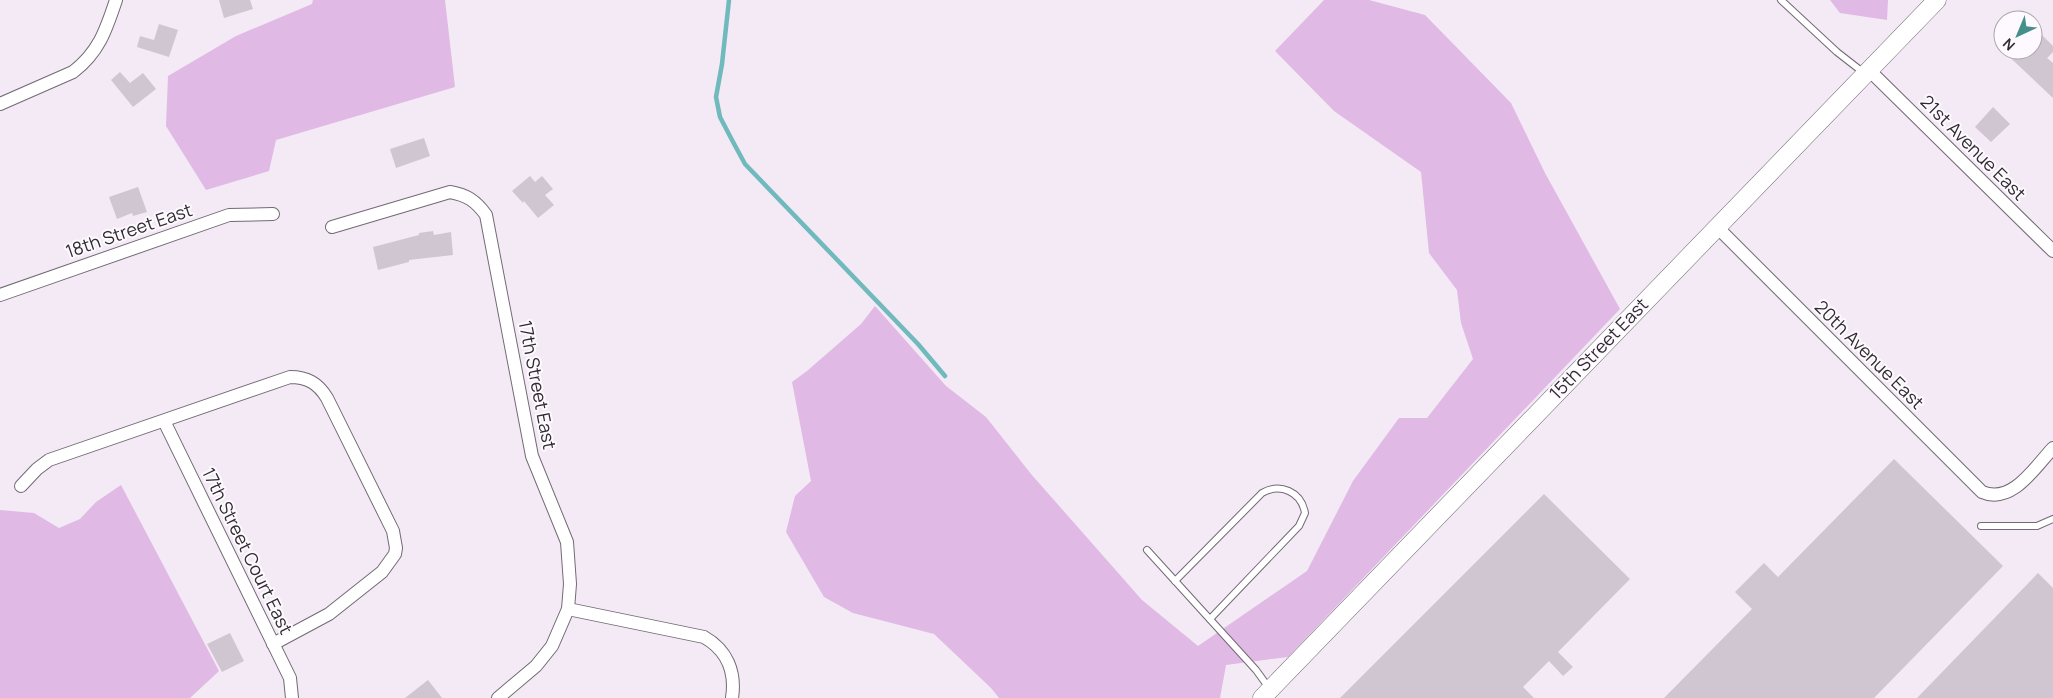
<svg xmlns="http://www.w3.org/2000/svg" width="2053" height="698" font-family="Manrope,sans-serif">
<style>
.green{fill:#e0b9e5}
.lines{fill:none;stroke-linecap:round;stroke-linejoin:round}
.stream{stroke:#70b9bc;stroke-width:4.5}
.building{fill:#d0c6d1}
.lane-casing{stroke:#726a74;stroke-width:8}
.street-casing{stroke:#726a74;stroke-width:14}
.secondary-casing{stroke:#726a74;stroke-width:19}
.lane{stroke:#fff;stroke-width:6}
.street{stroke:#fff;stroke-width:12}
.secondary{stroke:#fff;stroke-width:18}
.labels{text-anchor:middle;stroke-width:4;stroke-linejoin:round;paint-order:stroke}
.street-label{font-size:18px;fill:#2f2c30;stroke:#fdf9fe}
</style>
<rect width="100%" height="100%" fill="#f3eaf5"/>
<g class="green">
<polygon points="313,0 445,0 455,87 276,140 269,171 206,190 166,126 168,76 236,36 312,4"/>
<polygon points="1324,0 1369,0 1425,15 1511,103 1545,173 1620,309 1288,657 1226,665 1220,698 999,698 991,688 934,634 853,613 824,597 786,532 795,496 811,481 792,382 807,371 861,324 875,306 946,386 986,417 1031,474 1142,600 1198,646 1307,571 1353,481 1399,418 1427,418 1473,359 1461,323 1457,290 1429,253 1421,172 1334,111 1275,51"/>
<polygon points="1830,0 1888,0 1887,20 1840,13"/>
<polygon points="121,485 219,671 190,698 0,698 0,510 34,513 59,528 80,519 96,502"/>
</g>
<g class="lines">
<polyline class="stream" points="729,0 722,64 716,97 720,117 732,140 745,164 918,344 945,376"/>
</g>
<g class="building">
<polygon points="219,0 250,0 253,9 224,18"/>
<polygon points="159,24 178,30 169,57 137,47 140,36 154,40"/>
<polygon points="2040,33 2053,46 2053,52 2047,58 2053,63 2053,98 2002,50 2033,50 2033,41"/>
<polygon points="120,72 130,83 143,73 156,89 133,107 111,80"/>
<polygon points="1993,107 2010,124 1991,142 1975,127"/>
<polygon points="424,138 430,156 396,168 390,149"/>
<polygon points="530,176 535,182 542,176 553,189 545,195 554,205 538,218 524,201 523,203 512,191"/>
<polygon points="138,187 147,212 133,216 132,213 117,219 109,197"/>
<polygon points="433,231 434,235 451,232 453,255 409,260 409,262 378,270 373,247 419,235 419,233"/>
<polygon points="1894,459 2003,566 1874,698 1664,698 1752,609 1735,592 1764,563 1778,577"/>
<polygon points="1544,494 1630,579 1558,652 1573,667 1563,676 1549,661 1523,687 1534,698 1340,698"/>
<polygon points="2038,573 2053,588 2053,698 1917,698"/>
<polygon points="230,633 244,661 222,672 207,644"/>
<polygon points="428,680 442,698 405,698"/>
</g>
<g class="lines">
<defs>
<g id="lane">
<polyline points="1781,0 1837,52 1864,73"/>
<polyline points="1981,526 2037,526 2053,519"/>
<polyline points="1147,550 1256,670 1269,688"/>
<path d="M1175 581 1262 493C1280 483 1301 491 1305 513L1299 526 1210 619"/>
</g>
<g id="street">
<polyline points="1869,70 2053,251"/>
<path d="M0 104 73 72C99 52 106 30 116 0"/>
<path d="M332 227 450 192C467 195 476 201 486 215L532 456 567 542 570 584 568 609 552 646 536 666 498 698"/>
<path d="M1717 227 1982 492C2012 505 2035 467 2053 448"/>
<polyline points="0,295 229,215 273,214"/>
<polyline points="164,421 290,678 292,698"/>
<path d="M21 486 37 469 49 460 290 377C307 377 318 383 327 398L393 531 396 548 395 554 382 572 329 614 273 644"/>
<path d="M568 609 704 637C727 650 736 672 732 698"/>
</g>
<polyline id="secondary" points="1262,698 1937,0"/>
</defs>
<use href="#lane" class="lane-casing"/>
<use href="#street" class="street-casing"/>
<use href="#secondary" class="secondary-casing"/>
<use href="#lane" class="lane"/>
<use href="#street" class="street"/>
<use href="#secondary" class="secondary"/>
</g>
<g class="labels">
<g class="street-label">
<text transform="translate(1973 148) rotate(45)" y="6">21st Avenue East</text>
<text transform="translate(129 231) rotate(-19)" y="6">18th Street East</text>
<text transform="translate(1599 349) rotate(-46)" y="6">15th Street East</text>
<text transform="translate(1869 355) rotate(45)" y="6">20th Avenue East</text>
<text transform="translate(537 385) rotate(79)" y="6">17th Street East</text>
<text transform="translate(247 551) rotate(64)" y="6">17th Street Court East</text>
</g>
</g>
<g transform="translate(2018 35) rotate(224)"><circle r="24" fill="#fdf9fe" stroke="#aba7ac"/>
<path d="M0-4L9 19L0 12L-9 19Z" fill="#468e8c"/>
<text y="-8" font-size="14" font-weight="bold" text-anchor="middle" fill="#2f2c30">N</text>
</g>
</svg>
